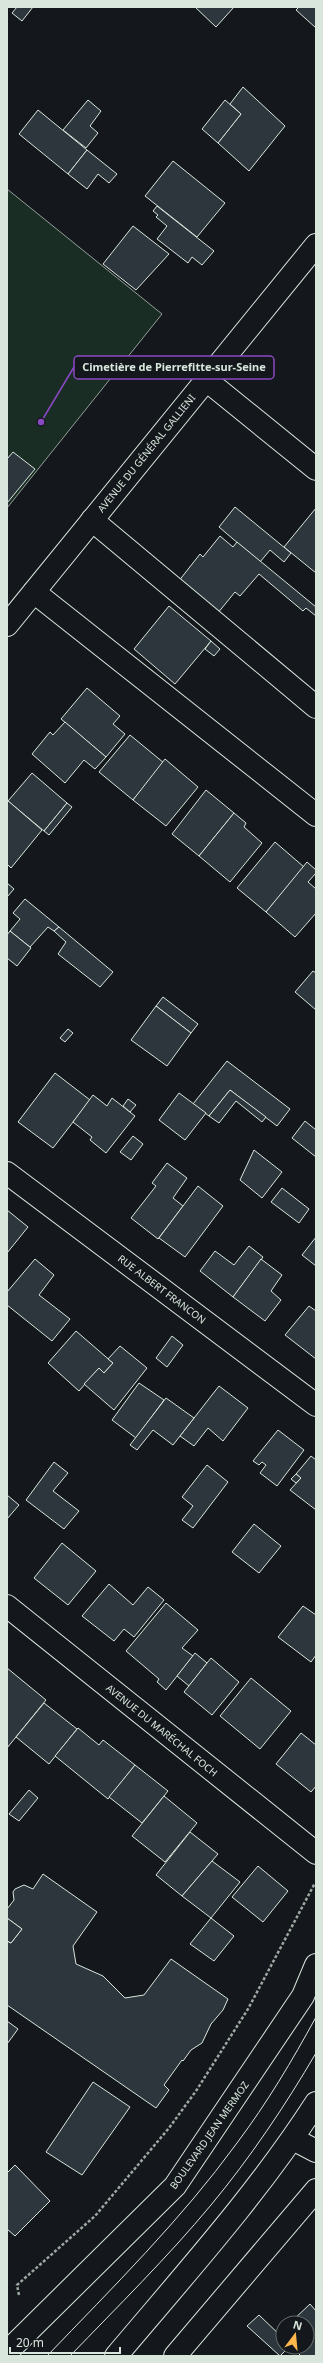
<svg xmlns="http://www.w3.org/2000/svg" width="323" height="2363" font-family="'Noto Sans',sans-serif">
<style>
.green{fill:#1a2d24;stroke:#939e99}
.building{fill:#2c363c;stroke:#d8e6dc}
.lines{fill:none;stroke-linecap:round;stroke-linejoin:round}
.minor-casing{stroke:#d8e6dc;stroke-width:24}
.major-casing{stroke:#d8e6dc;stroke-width:24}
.path{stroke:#9da8a2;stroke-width:2.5;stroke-dasharray:3 2;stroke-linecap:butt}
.minor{stroke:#14181c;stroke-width:22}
.major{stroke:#14181c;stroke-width:22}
.tram{stroke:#d8e6dc;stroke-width:1}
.labels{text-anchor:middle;stroke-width:3;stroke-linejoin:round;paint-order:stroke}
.street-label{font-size:10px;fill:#d8e6dc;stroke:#14181c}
.leader{fill:none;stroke:#8948c3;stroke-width:1.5}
.callout-dot{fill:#8948c3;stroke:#14181c;stroke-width:1.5}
.callout{fill:#14181c;stroke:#8948c3;stroke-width:1.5}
.callout-label{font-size:11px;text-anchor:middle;font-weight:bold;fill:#d8e6dc}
</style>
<rect width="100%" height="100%" fill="#14181c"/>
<polygon class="green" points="7,189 162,314 7,508"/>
<g class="building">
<polygon points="17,7 33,7 22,21 12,13"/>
<polygon points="195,7 234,7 216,27"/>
<polygon points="299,7 316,7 316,28 296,10"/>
<polygon points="243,87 285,126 249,171 218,143 241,114 230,104"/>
<polygon points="88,100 101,111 90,126 98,133 86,148 63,130"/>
<polygon points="225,100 241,114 218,143 202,129"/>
<polygon points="38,110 87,150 68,174 19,134"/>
<polygon points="87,150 117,174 109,183 98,174 87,189 68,174"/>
<polygon points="173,161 225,203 197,237 145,196"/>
<polygon points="157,206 214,251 202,265 192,257 188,263 157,239 167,226 156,217 158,215 153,211"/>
<polygon points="133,226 169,254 136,290 103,264"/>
<polygon points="13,452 35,469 7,503 7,459"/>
<polygon points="235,507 291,553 284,562 270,550 260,562 219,527"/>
<polygon points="316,508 316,573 284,547"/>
<polygon points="220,536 233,547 237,542 316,607 316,616 306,608 303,611 259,574 240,596 235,592 217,614 178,582 200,554 203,557"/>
<polygon points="169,606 211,641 175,684 134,649"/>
<polygon points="211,641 220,649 214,656 205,649"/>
<polygon points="87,688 120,716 113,724 125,734 106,757 61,719"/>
<polygon points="65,722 106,757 95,769 84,760 65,783 32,754 50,732 53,735"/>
<polygon points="130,735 164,763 133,800 99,772"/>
<polygon points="165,759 198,787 166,826 133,800"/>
<polygon points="32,773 67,803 44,831 8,801"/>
<polygon points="206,790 234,813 199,856 172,834"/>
<polygon points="7,800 42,830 11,868 7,864"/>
<polygon points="67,803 72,807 49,835 44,831"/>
<polygon points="234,813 246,823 244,827 262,843 230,882 199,856"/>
<polygon points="275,842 304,867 266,912 237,888"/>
<polygon points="307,862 316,870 316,873 308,882 316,889 316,913 295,937 266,912"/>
<polygon points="7,883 14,889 7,897"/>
<polygon points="25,899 59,927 54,931 48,927 30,947 10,931 20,919 13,913"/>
<polygon points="59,927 113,972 100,987 58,954 66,942 54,931"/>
<polygon points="10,931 31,948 17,966 7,958 7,935"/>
<polygon points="313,971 316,973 316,1010 295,992"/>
<polygon points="163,997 198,1024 191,1033 156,1006"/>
<polygon points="156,1006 191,1033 167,1066 131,1040"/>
<polygon points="68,1029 73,1033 65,1042 60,1038"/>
<polygon points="227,1061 290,1109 277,1126 230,1090 209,1116 193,1104"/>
<polygon points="55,1073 90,1100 53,1148 18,1122"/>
<polygon points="230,1090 266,1117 262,1122 236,1101 219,1123 209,1116"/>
<polygon points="179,1093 206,1113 185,1140 159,1120"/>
<polygon points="93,1095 107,1106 112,1098 135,1116 106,1153 90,1140 92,1137 73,1122"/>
<polygon points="128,1099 136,1105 130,1112 123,1106"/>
<polygon points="305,1121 316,1130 316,1157 292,1138"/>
<polygon points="133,1136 143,1144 131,1160 120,1152"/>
<polygon points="254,1150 282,1172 262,1198 240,1180"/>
<polygon points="167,1163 187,1178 173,1198 183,1206 158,1239 131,1218 156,1186 152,1183"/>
<polygon points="198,1186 223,1206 185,1257 159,1238"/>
<polygon points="282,1188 309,1209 299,1223 271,1202"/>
<polygon points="7,1210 28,1227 7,1253"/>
<polygon points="316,1237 316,1266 302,1255"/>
<polygon points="249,1246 263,1257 233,1297 200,1271 215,1251 234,1265"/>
<polygon points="35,1259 54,1275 39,1295 70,1319 52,1341 7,1305 7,1292"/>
<polygon points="261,1259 282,1275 271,1291 281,1300 265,1321 233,1297"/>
<polygon points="309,1306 316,1311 316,1359 285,1335"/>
<polygon points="76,1331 113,1363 104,1373 99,1368 79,1391 48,1363"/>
<polygon points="172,1336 183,1345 167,1367 156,1358"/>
<polygon points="120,1346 147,1368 114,1410 84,1384 99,1368 104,1373 113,1363 108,1359"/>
<polygon points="139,1383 164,1400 136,1438 112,1420"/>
<polygon points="219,1386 248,1408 223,1441 208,1428 194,1446 180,1436"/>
<polygon points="166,1398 194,1418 173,1445 153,1430 137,1450 130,1445"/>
<polygon points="278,1430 304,1450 277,1486 260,1473 266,1465 262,1462 259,1465 253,1461"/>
<polygon points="311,1456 316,1460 316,1510 290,1490 301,1478 296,1474"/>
<polygon points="54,1462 68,1473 53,1491 79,1511 64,1529 26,1500"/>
<polygon points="207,1465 228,1482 193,1528 182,1520 193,1506 182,1497"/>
<polygon points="296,1474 301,1478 296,1483 291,1479"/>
<polygon points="7,1495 19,1505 7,1519"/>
<polygon points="254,1524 281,1546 259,1573 232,1552"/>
<polygon points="62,1543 96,1571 68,1605 34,1578"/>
<polygon points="109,1584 133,1605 148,1587 164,1600 134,1637 124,1629 114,1641 82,1616"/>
<polygon points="166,1603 198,1630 182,1648 193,1656 166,1690 157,1682 159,1679 126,1651"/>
<polygon points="303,1606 316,1615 316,1655 311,1662 278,1637"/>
<polygon points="195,1653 207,1663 189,1686 177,1676"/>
<polygon points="211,1658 239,1682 212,1715 184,1692"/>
<polygon points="7,1668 46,1700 7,1748"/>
<polygon points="251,1678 291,1711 260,1749 220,1716"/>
<polygon points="44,1703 77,1729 49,1764 16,1737"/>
<polygon points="78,1728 99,1745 103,1740 135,1765 108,1799 55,1756"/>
<polygon points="301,1733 316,1745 316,1786 311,1792 276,1764"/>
<polygon points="135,1765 168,1791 142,1823 109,1797"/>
<polygon points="29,1790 38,1798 19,1821 9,1814"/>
<polygon points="164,1796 197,1823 165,1862 132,1836"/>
<polygon points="190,1832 218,1854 182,1896 156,1875"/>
<polygon points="212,1861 240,1882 211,1918 182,1896"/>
<polygon points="258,1866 288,1891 263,1922 232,1897"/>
<polygon points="43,1874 97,1912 73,1946 76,1964 103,1976 125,1998 144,1995 171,1959 228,1999 223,2010 211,2024 202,2043 191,2050 183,2061 182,2060 164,2085 169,2090 156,2108 7,2005 7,1941 11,1943 22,1929 7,1918 7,1909 14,1900 13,1892 15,1889 24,1885 33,1889"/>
<polygon points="7,1918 22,1929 11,1943 7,1941"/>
<polygon points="211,1918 234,1936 214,1961 190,1944"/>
<polygon points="7,2021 18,2029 7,2044"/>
<polygon points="93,2082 130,2107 82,2175 46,2152"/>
<polygon points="15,2165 50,2201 15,2236 7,2229 7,2173"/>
<polygon points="310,2304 316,2311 316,2356 301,2356 292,2347 307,2347 307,2323 290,2323"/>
<polygon points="259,2315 283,2338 283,2347 289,2347 280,2356 247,2326"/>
</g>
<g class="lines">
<defs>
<g id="minor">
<polyline points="205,379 316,469"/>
<polyline points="92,520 316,707"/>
<polyline points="34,592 316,815"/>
<polyline points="7,625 316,245"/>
<polyline points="7,1173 316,1405"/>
<polyline points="7,1606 316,1853"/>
<polyline points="293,2139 316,2151"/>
<polyline points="175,2356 316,2190"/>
</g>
<g id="major">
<polyline points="7,2352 175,2186 303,1996 316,1965"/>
<path d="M116 2356C185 2274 258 2193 316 2103"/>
</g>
</defs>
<use href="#minor" class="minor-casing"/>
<use href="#major" class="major-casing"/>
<polyline class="path" points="19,2295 17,2285 95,2216 169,2128 196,2091 248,2009 315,1883"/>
<use href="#minor" class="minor"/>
<use href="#major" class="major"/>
<g class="tram">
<path d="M47 2356C113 2287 181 2220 237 2143 267 2103 292 2061 316 2017"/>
<path d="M70 2356C118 2306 167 2258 211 2205 250 2158 285 2106 316 2053"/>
</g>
</g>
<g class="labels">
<g class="street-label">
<text transform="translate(146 453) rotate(-51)" y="4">AVENUE DU GÉNÉRAL GALLIENI</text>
<text transform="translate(162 1289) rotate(37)" y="4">RUE ALBERT FRANCON</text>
<text transform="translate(162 1730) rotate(39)" y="4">AVENUE DU MARÉCHAL FOCH</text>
<text transform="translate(209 2135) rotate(-55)" y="4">BOULEVARD JEAN MERMOZ</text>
</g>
</g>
<path class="leader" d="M41 422L74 367"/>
<circle class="callout-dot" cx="41" cy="422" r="4"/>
<rect class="callout" x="74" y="356" width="200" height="23" rx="4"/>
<g class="callout-label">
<text x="174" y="371">Cimetière de Pierrefitte-sur-Seine</text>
</g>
<rect width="323" height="2363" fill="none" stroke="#d8e6dc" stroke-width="16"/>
<g transform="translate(295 2335) rotate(16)"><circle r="19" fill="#14181c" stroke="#626a69"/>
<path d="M0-3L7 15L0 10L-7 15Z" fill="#ffb74d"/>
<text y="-6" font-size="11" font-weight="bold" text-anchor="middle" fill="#d8e6dc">N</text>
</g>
<path d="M10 2347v6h110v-6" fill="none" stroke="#d8e6dc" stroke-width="2"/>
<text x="16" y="2347" font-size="12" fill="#d8e6dc" stroke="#14181c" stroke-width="3" paint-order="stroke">20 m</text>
</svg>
